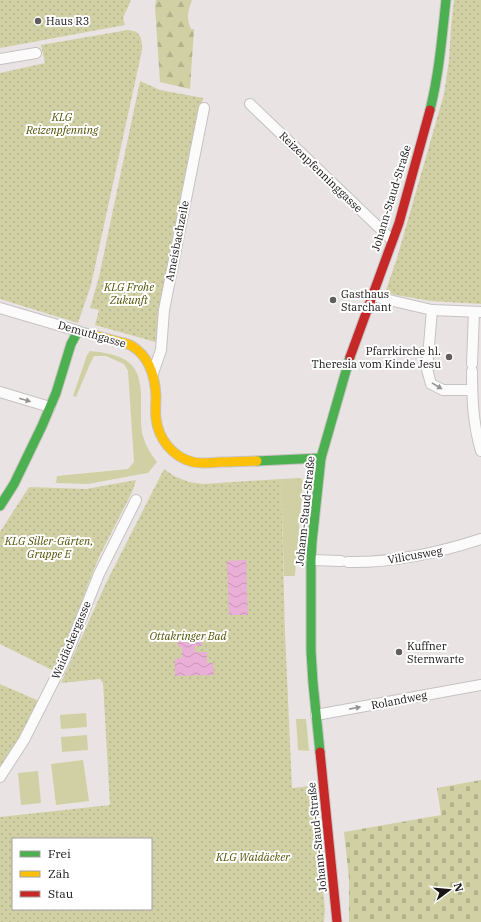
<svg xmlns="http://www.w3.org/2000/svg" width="481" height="922" font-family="'IBM Plex Serif',serif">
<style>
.grass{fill:#d0d0a4}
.forest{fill:url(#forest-firs)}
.cemetery{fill:url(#cemetery-stones)}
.park{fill:url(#park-dots);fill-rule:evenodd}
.water{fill:url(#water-waves)}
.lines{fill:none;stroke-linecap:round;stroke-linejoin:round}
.street-casing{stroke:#c6c2c1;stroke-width:12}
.fast-casing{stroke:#c6c2c1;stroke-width:11}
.slow-casing{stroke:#c6c2c1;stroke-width:11}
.jam-casing{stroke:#c6c2c1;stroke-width:11}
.street{stroke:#fcfbfb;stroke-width:10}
.fast{stroke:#4caf50;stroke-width:9}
.slow{stroke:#ffc107;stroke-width:9}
.jam{stroke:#c62828;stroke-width:9}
.oneway{fill:#959493}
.poi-dot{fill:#615d5c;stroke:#fff;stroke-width:1.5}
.labels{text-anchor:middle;stroke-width:4;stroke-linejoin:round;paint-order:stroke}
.poi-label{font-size:11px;fill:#181514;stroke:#fff;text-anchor:start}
.park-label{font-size:11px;font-style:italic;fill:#4f5102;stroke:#fff}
.street-label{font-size:11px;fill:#181514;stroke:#fff}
</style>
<defs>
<pattern id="forest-firs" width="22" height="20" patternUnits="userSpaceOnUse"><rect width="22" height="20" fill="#d0d0a4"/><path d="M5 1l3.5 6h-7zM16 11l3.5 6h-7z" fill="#b2b28c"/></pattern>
<pattern id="cemetery-stones" width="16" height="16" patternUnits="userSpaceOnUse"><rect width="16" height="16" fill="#d0d0a4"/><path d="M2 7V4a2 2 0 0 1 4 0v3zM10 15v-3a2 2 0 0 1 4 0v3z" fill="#b2b28c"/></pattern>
<pattern id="park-dots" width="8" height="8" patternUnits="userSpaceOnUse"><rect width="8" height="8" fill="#d0d0a4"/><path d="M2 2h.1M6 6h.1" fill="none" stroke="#b2b28c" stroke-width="1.8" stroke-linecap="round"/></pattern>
<pattern id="water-waves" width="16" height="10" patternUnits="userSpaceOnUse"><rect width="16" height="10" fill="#eaafd6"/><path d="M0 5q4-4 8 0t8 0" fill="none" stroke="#c896b7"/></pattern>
</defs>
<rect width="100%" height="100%" fill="#e9e4e3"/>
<g class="grass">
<path d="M90 351C109 353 132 356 138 376 142 388 141 402 141 413 141 419 141 426 142 432 144 443 150 453 157 462L148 473 136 475 88 484 56 483 57 476 128 469 134 462 128 371 124 364 106 356H94L90 364 76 397 73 396 87 355Z"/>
<polygon points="301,478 303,481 295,575 294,576 284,576 281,479"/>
<polygon points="86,713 87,727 61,729 60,715"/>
<polygon points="296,719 306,719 309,751 298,750"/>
<polygon points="87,735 88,750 62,752 61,737"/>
<polygon points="83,760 89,801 56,805 51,764"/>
<polygon points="38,771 41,803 21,805 18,773"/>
</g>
<path class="forest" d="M156 0H192C188 11 186 18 191 29H194L190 89 160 82 155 7Z"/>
<polygon class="cemetery" points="481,780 481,922 349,922 349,879 344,832 441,815 437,788"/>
<g class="park">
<polygon points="0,0 131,0 123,18 125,25 0,48"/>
<polygon points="454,0 481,0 481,304 431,301 385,293 397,258 444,94 449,60 451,27"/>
<path d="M128 30C141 31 142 38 142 50L91 285 78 323 0 299V73L45 63 41 45Z"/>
<polygon points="140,81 160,90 203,98 178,214 159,343 95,325 99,310 90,308 99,277"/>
<path d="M164 469 174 476 189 482 203 484 281 479 285 633 292 788 313 786 325 909 324 922H0V817L110 805 103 683 100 679 61 683 106 583ZM13 839H151V909H13Z"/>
<polygon points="136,480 133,490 99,557 88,584 73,628 54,671 0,644 0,532 29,487 86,489"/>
<polygon points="0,684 39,701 20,739 0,769"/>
</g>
<g class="water">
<polygon points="246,560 248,615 229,615 227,561"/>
<polygon points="202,633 202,646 195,646 195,652 207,652 207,663 213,663 214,675 175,676 175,659 182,658 182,647 178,647 178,634"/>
</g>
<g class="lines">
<defs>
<g id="street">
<polyline points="0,59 36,53"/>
<polyline points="250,104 392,240"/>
<polyline points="372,296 432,310 481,312"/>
<polyline points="0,308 78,331"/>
<polyline points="432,310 427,369 431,384 443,390 472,390"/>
<polyline points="472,364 474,312"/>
<path d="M472 371C472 398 473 424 481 451"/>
<polyline points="153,373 161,350 164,310 204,108"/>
<polyline points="0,392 50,407"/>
<polyline points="311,560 341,561"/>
<path d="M348 562C394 563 438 553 481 539"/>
<polyline points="316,715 481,685"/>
<polyline points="0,777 24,740 65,659 99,574 136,500"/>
</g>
<g id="fast">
<path d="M430 110C439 74 442 37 446 0"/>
<polyline points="257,461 321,458"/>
<polyline points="0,506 14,484 42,426 56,393 71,344 78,331 94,335"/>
<polyline points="320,752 313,683 311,651 311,560 312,542 321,458 350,357"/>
</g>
<path id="slow" d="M94 335C103 338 112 340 120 342 124 343 129 344 132 346 150 357 155 377 156 396 156 403 155 411 156 418 158 438 172 457 193 462 202 464 211 463 220 462 233 462 245 461 257 461"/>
<g id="jam">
<polyline points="350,357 399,223 430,110"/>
<polyline points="320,752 337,922"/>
</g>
</defs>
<use href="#street" class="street-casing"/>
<use href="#fast" class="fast-casing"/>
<use href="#slow" class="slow-casing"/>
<use href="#jam" class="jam-casing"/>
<use href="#street" class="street"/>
<use href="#fast" class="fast"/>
<use href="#slow" class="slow"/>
<use href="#jam" class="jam"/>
</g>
<defs><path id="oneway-solid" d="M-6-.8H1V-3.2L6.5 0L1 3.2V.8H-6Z"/></defs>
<g class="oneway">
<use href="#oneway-solid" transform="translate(437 386) rotate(31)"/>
<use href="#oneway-solid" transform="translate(25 400) rotate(16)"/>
<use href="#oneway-solid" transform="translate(355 708) rotate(-11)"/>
</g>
<g class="poi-dot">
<circle cx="38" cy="21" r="4"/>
<circle cx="333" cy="300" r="4"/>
<circle cx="449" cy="357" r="4"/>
<circle cx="399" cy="652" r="4"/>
</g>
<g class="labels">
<g class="poi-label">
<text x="46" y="25">Haus R3</text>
<text x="341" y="298">Gasthaus<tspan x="341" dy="13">Starchant</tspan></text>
<text x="441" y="355" text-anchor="end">Pfarrkirche hl.<tspan x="441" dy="13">Theresia vom Kinde Jesu</tspan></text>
<text x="407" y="650">Kuffner<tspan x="407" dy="13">Sternwarte</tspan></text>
</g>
<g class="park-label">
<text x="62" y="121">KLG<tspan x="62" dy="13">Reizenpfenning</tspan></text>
<text x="129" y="291">KLG Frohe<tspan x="129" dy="13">Zukunft</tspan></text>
<text x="49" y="545">KLG Siller-Gärten,<tspan x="49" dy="13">Gruppe E</tspan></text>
<text x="188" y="640">Ottakringer Bad</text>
<text x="253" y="861">KLG Waidäcker</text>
</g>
<g class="street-label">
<text transform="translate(321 172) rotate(44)" y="4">Reizenpfenninggasse</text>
<text transform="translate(391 198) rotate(-73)" y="4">Johann-Staud-Straße</text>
<text transform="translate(177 241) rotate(-79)" y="4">Ameisbachzeile</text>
<text transform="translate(92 334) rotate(16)" y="4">Demuthgasse</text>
<text transform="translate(305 511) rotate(-84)" y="4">Johann-Staud-Straße</text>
<text transform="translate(415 555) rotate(-10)" y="4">Vilicusweg</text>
<text transform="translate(71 640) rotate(-67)" y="4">Waidäckergasse</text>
<text transform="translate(399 700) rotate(-11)" y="4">Rolandweg</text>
<text transform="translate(317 837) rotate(-96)" y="4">Johann-Staud-Straße</text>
</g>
</g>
<rect x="12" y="838" width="140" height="72" fill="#ffffff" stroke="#a3a1a1"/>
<rect x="20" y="851" width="20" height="6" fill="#4caf50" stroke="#a3a1a1"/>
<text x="48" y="858" font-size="12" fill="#181514">Frei</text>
<rect x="20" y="871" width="20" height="6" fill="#ffc107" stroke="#a3a1a1"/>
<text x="48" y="878" font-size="12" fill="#181514">Zäh</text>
<rect x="20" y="891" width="20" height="6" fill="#c62828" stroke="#a3a1a1"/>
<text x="48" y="898" font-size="12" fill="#181514">Stau</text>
<g transform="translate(449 890) rotate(74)" stroke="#ffffff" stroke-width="3" paint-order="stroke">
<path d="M0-3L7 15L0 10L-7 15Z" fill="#181514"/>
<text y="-6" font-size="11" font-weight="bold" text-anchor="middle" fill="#181514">N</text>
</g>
</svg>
